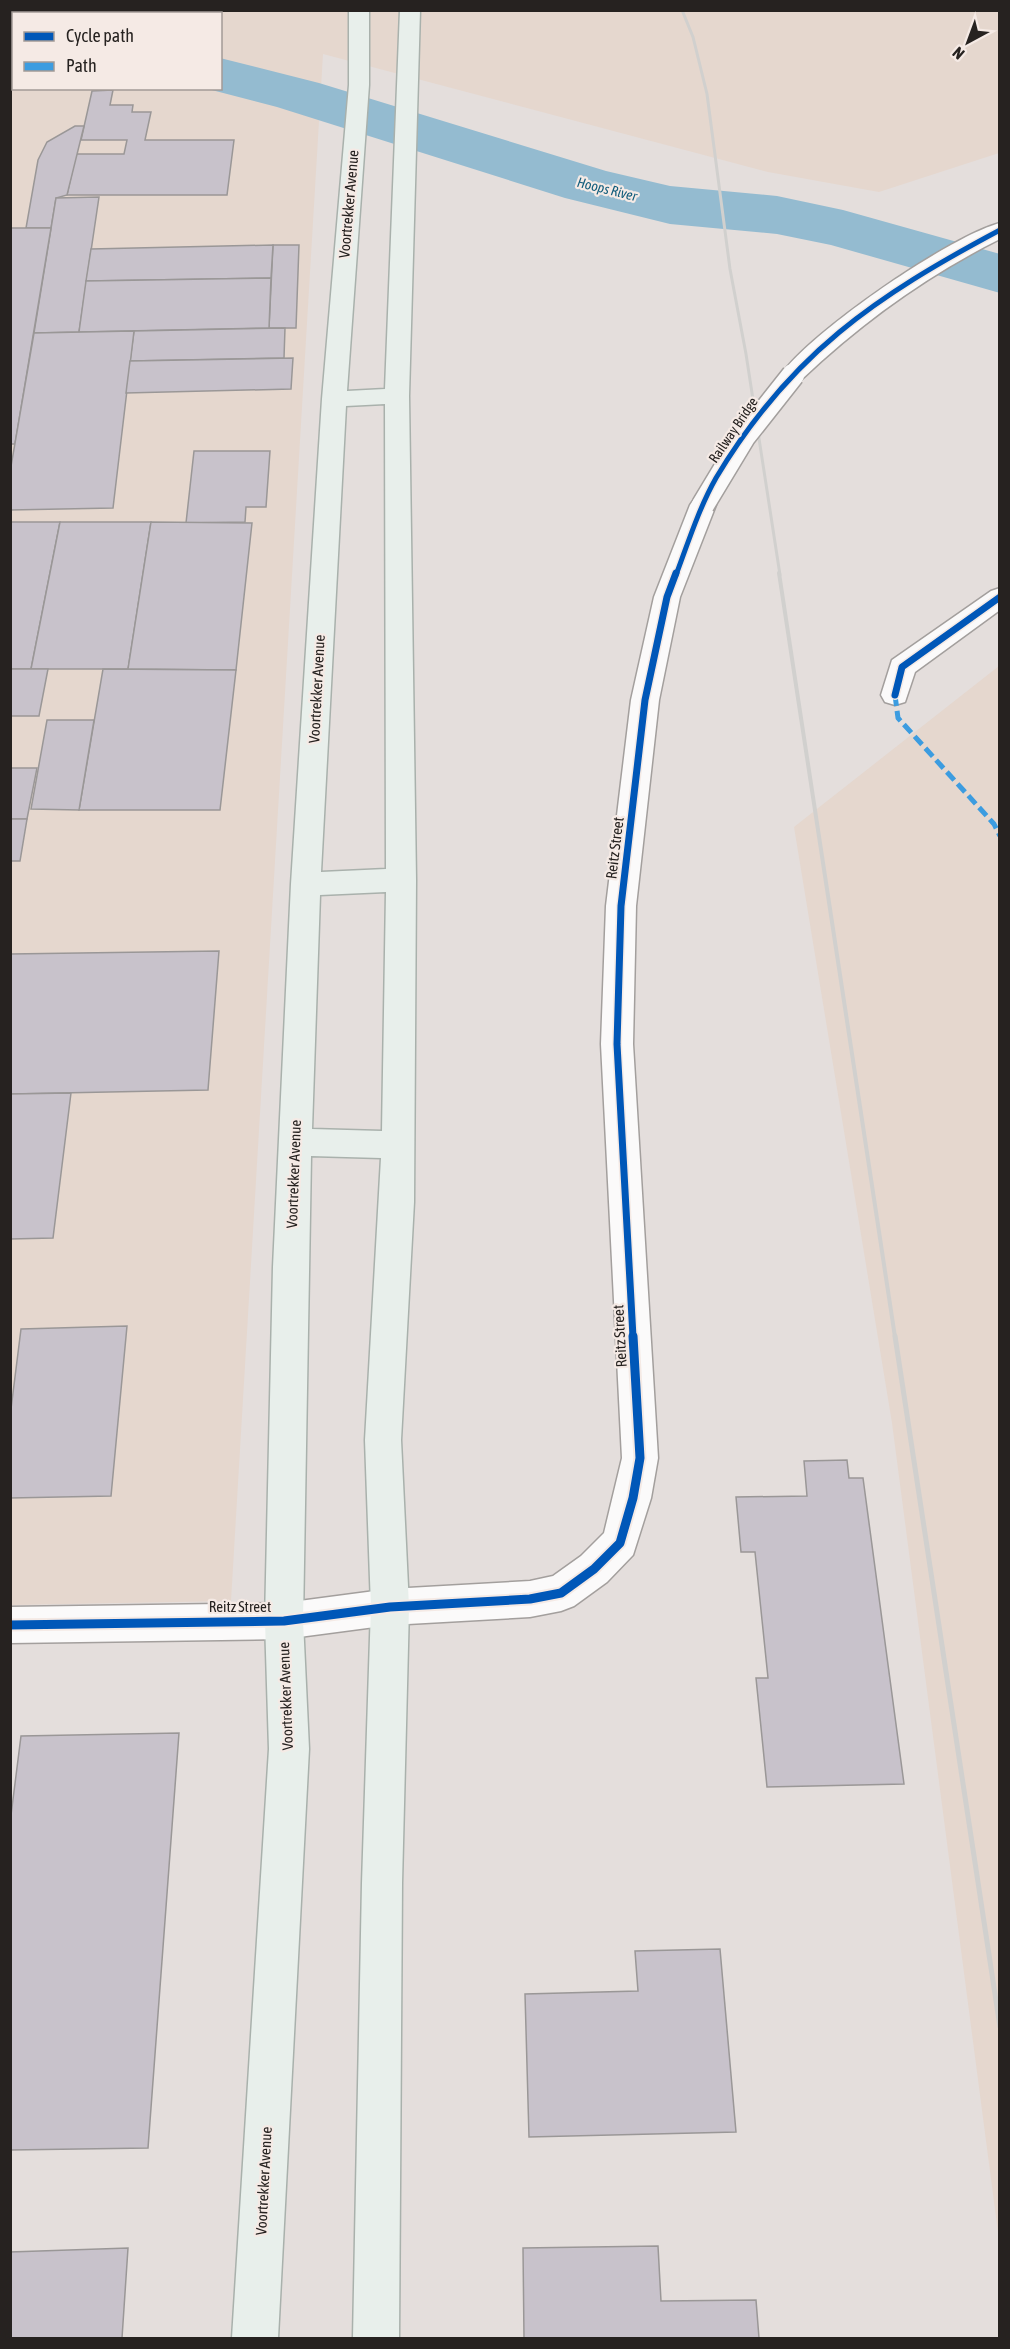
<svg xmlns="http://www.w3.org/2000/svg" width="1010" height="2349" font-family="'Asap Condensed',sans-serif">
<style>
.industrial{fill:#e5d7ce;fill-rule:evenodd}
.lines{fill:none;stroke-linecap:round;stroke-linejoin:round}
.river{fill:#94bbd0;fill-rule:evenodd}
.building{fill:#c8c2cb;stroke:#9a9797;stroke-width:1.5}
.minor-casing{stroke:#a39f9d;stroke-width:3}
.major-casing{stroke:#a9b1ac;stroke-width:3}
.minor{fill:#fbfafa;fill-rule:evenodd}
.major{fill:#e8efeb;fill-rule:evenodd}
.rail-far2{stroke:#d1d0ce;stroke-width:3}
.rail-far1{stroke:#d1d0ce;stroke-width:4}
.rail{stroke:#d1d0ce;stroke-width:5}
.minor-bridge-casing{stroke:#a39f9d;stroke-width:25;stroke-linecap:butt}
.minor-bridge{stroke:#fbfafa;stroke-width:22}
.quiet{stroke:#3c9ce0;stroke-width:5;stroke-dasharray:11 5;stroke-linecap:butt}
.cycleway-far2-casing{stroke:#f5eae5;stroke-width:8}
.cycleway-far1-casing{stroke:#f5eae5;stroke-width:10}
.cycleway-casing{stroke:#f5eae5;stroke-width:13}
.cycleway-far2{stroke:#0057b8;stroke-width:5}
.cycleway-far1{stroke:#0057b8;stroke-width:7}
.cycleway{stroke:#0057b8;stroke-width:9}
.labels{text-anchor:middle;stroke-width:4.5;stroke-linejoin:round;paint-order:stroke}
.far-water-label{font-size:14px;font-style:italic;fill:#105c7b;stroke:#f5eae5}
.far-street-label{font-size:14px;fill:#262220;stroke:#f5eae5}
.street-label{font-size:15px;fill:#262220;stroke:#f5eae5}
</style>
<rect width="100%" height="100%" fill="#e4dedc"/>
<g class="industrial">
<path d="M10 11H999V153L879 192 768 172 323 54 231 1601 11 1605ZM14 14H220V88H14Z"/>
<polygon points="999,666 999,2240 892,1423 794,827"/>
</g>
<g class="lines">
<g class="river">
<rect x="10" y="31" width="4" height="34"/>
<polygon points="220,58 319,83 606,171 670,186 777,196 843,210 1000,254 1000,293 831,245 777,234 670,224 565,198 277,107 204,88 220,88"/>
</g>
</g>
<g class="building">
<polygon points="10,10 93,10 92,14 14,14 14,31 10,31"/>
<polygon points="113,90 110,105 133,105 132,112 151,112 145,140 234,140 227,195 67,195 76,154 124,154 127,140 81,140 92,91"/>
<polygon points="75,126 84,126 67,195 56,198 51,228 26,228 38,160 47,142"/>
<polygon points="99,197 79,332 34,333 56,198"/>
<polygon points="10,228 51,228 15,444 10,444"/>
<polygon points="273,245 299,245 296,328 269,328"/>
<polygon points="273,245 271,278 86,281 91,249"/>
<polygon points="271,278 269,328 79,332 86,281"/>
<polygon points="285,328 284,358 130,361 134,331"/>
<polygon points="134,331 113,508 10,510 10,472 34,333"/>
<polygon points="293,358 291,389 126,393 130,361"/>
<polygon points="194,451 270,451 266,507 246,507 245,522 186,523"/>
<polygon points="10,522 60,522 31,669 10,669"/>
<polygon points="60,522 151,522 128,669 31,669"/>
<polygon points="151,522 252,523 236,670 128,669"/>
<polygon points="10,669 48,669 39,716 10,716"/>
<polygon points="103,669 236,670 220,810 79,810"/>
<polygon points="47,720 94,720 79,810 31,809"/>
<polygon points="10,768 37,768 27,819 10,819"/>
<polygon points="10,819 27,819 20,861 10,861"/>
<polygon points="219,951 208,1090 10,1094 10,954"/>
<polygon points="71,1093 53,1238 10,1239 10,1094"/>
<polygon points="127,1326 111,1496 10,1498 10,1417 21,1329"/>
<polygon points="847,1460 849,1478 863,1478 904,1784 767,1787 756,1678 768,1678 755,1552 741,1552 736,1497 807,1496 804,1461"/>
<polygon points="179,1733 148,2148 10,2150 10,1823 21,1736"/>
<polygon points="720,1949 736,2132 529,2137 525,1994 638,1991 635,1951"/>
<polygon points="658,2246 661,2301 756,2300 759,2338 524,2338 523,2248"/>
<polygon points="128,2248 122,2338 10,2338 10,2252"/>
</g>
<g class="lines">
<defs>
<g id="minor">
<path d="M1000 223V239C926 276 861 323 801 380L793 382 785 380 781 375C809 333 950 236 1000 223Z"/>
<polygon points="703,497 712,499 716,505 680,597 659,700 636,906 633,1044 658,1458 651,1498 633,1555 607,1582 574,1606 561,1611 530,1617 390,1625 284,1639 10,1643 10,1607 284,1603 390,1589 530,1581 553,1576 581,1556 604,1533 622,1458 601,1044 606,906 631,700 654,597 690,505 694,499"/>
<polygon points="1000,588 1000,610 915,672 905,702 895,705 885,702 881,695 892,660 991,591"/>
</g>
<path id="major" d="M349 10H369V85L347 391 385 389 400 10H420L409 396 416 880 414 1202 401 1440 409 1607 402 1883 399 2338H353L362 1883 371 1607 365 1440 381 1158 311 1156 303 1621 309 1749 278 2338H232L269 1749 265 1621 273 1267 291 884 322 399 349 85ZM385 404 386 869 321 872 346 406ZM386 892 382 1131 312 1129 320 895Z"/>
</defs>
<use href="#minor" class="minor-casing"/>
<use href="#major" class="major-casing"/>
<use href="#minor" class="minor"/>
<use href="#major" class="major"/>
<polyline class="rail-far2" points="682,10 693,37 707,94 730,269 746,354 780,575"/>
<polyline class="rail-far1" points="779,573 895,1337"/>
<polyline class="rail" points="895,1336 1000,2027"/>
<defs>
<polyline id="minor-bridge" points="703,505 744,437 793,375"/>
</defs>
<use href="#minor-bridge" class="minor-bridge-casing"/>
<use href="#minor-bridge" class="minor-bridge"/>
<polyline class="quiet" points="895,695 898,718 994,824 1000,836"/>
<defs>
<path id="cycleway-far2" d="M676 575C688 543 699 508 716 478 790 354 876 296 1000 230"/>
<g id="cycleway-far1">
<polyline points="895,695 902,667 1000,597"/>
<polyline points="633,1337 617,1044 621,906 645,700 667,597 676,573"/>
</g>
<polyline id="cycleway" points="10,1625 284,1621 390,1607 530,1599 561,1593 594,1569 620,1543 633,1498 640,1458 633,1336"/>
</defs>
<use href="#cycleway-far2" class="cycleway-far2-casing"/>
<use href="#cycleway-far1" class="cycleway-far1-casing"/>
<use href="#cycleway" class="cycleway-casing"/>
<use href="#cycleway-far2" class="cycleway-far2"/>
<use href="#cycleway-far1" class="cycleway-far1"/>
<use href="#cycleway" class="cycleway"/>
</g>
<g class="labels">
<g class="far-water-label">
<text transform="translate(607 189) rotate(14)" y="5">Hoops River</text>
</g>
<g class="far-street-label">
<text transform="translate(733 430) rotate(-56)" y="5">Railway Bridge</text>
</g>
<g class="street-label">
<text transform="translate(349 204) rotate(-85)" y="5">Voortrekker Avenue</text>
<text transform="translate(317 689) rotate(-87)" y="5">Voortrekker Avenue</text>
<text transform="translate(615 848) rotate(-83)" y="5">Reitz Street</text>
<text transform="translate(294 1174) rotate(-88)" y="5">Voortrekker Avenue</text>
<text transform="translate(620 1336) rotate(-93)" y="5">Reitz Street</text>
<text x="240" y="1612">Reitz Street</text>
<text transform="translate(286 1696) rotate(-92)" y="5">Voortrekker Avenue</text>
<text transform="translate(264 2181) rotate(-87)" y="5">Voortrekker Avenue</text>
</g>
</g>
<rect width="1010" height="2349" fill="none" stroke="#262220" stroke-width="24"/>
<rect x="12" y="12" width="210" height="78" fill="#f5eae5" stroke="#a29a96" stroke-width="1.5"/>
<rect x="24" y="32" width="30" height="9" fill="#0057b8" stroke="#a29a96" stroke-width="1.5"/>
<text x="66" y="42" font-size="18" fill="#262220">Cycle path</text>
<rect x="24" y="62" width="30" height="9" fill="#3c9ce0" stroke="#a29a96" stroke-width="1.5"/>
<text x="66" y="72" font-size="18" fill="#262220">Path</text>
<g transform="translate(968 42) rotate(221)" stroke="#f5eae5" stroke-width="4.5" paint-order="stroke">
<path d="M0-4.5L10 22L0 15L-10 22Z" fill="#262220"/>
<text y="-9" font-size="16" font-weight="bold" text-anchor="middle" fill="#262220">N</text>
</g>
</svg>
